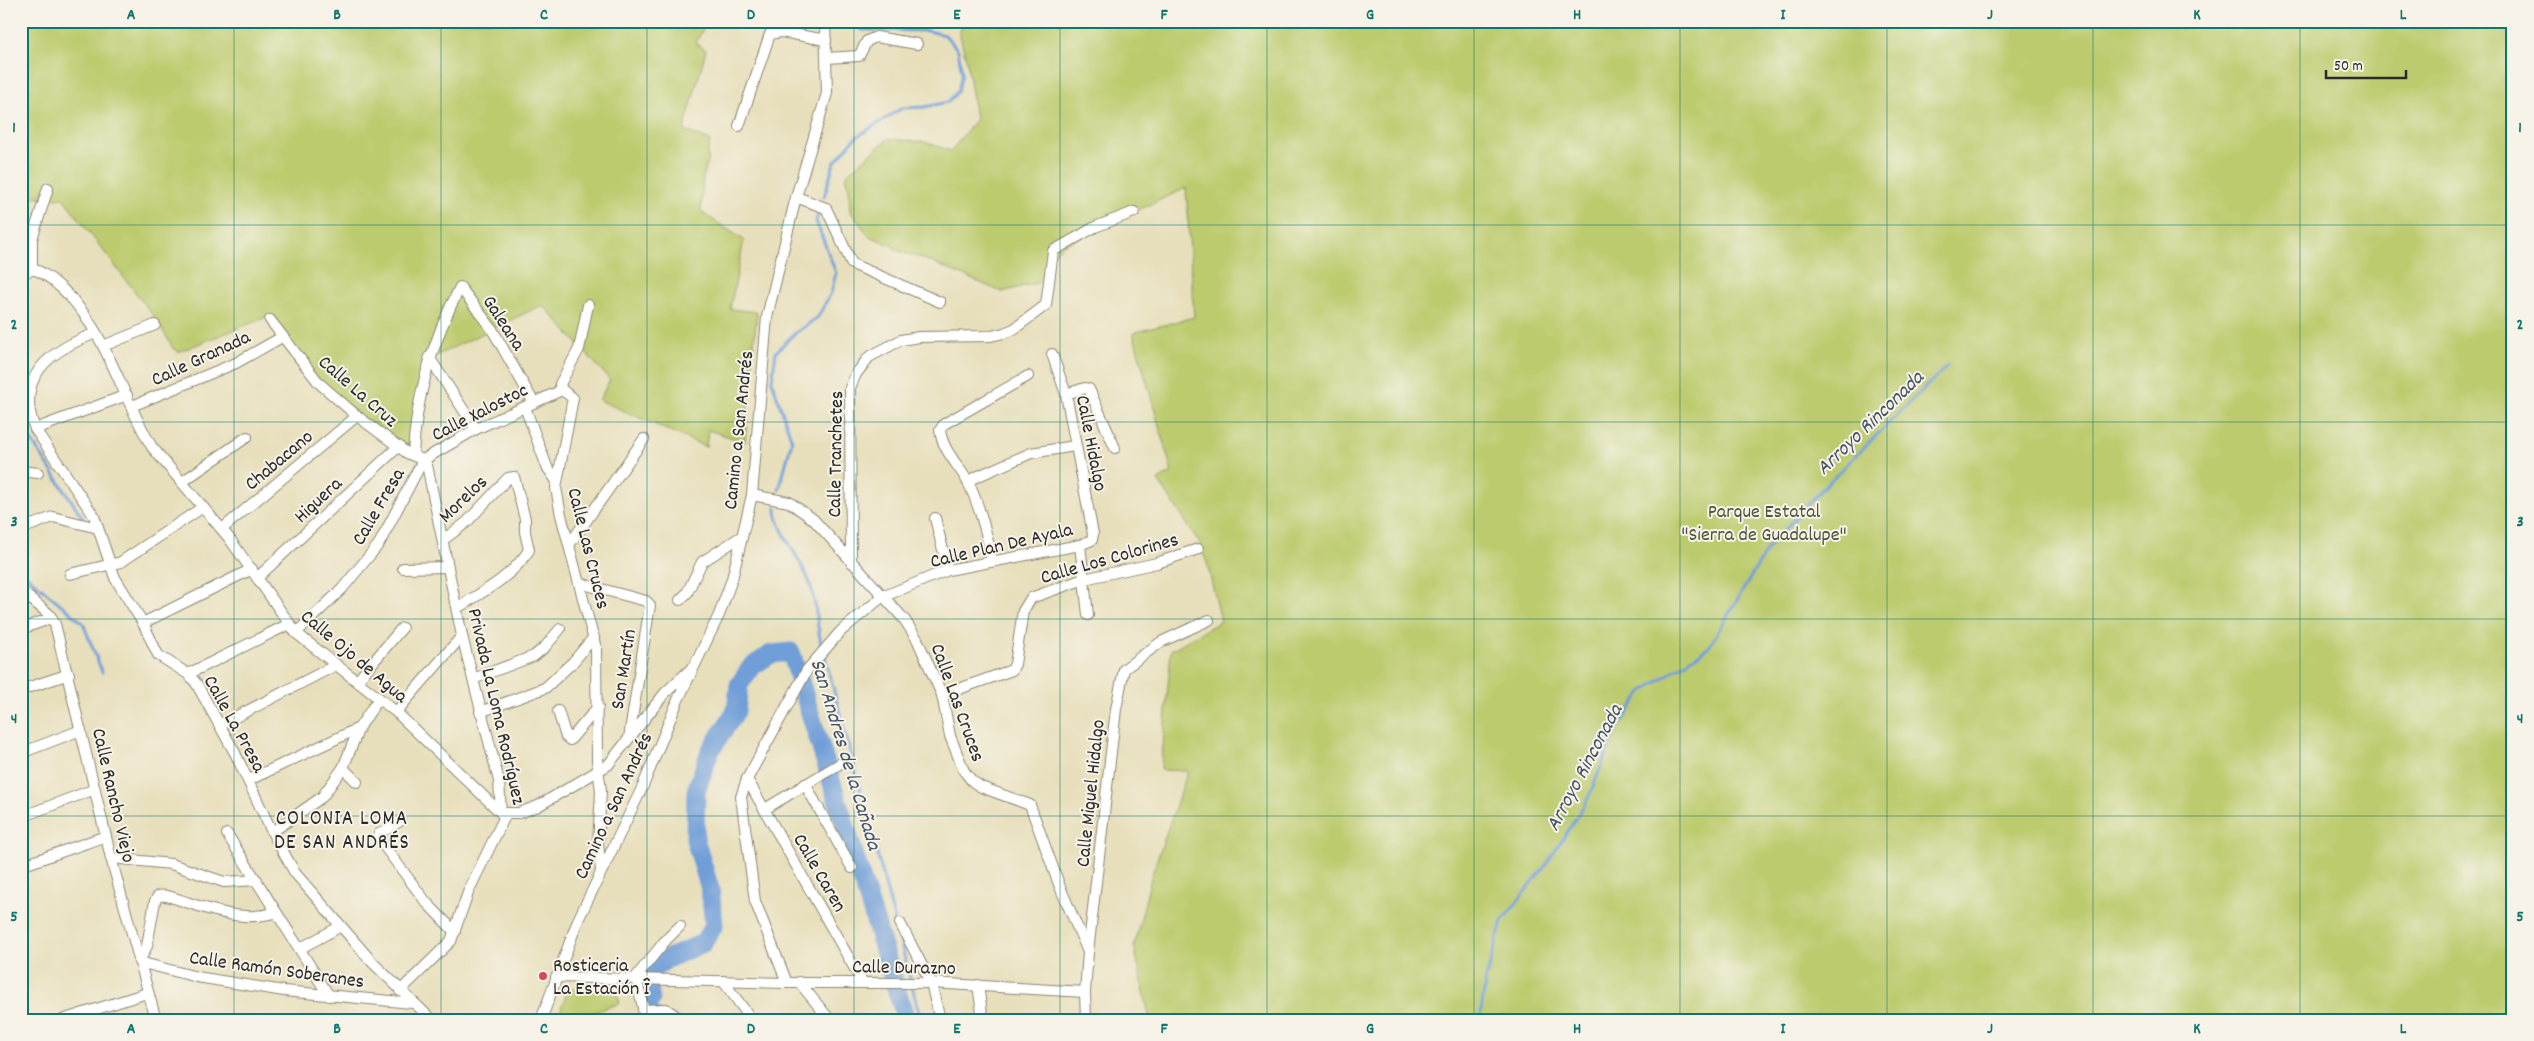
<svg xmlns="http://www.w3.org/2000/svg" width="2534" height="1041" font-family="Dekko,sans-serif">
<style>
.green{fill:#bccb6d;stroke:#747b4c}
.lines{fill:none;stroke-linecap:round;stroke-linejoin:round}
.stream{stroke:#6f9ed8;stroke-width:3}
.river{stroke:#6f9ed8;stroke-width:19}
.minor-casing{stroke:#898573;stroke-width:12}
.minor{stroke:#fff;stroke-width:10}
.grid{fill:none;stroke:#0f766e;stroke-width:1;stroke-opacity:0.55}
.poi-dot{fill:#d1495b;stroke:#f7f3e8;stroke-width:2}
.labels{text-anchor:middle;stroke-width:4;stroke-linejoin:round;paint-order:stroke}
.street-label{font-size:20px;fill:#2b2b2b;stroke:#f7f3e8}
.park-label{font-size:20px;fill:#4f533c;stroke:#f7f3e8}
.poi-label{font-size:20px;fill:#2b2b2b;stroke:#f7f3e8;text-anchor:start}
.water-label{font-size:21px;font-style:italic;fill:#435368;stroke:#f7f3e8}
.neighbourhood-label{font-size:21px;letter-spacing:1px;fill:#2b2b2b;stroke:#f7f3e8}
.neatline{fill:none;stroke:#0f766e;stroke-width:2}
.grid-label{font-size:16px;text-anchor:middle;font-weight:bold;fill:#0f766e}
</style>
<rect width="100%" height="100%" fill="#f7f3e8"/>
<filter id="ink" filterUnits="userSpaceOnUse"><feTurbulence type="fractalNoise" baseFrequency=".02" numOctaves="2"/><feDisplacementMap in="SourceGraphic" scale="10" xChannelSelector="R" yChannelSelector="G"/><feConvolveMatrix kernelMatrix="1 2 1 2 8 2 1 2 1" color-interpolation-filters="sRGB"/></filter>
<filter id="wash" filterUnits="userSpaceOnUse"><feTurbulence type="fractalNoise" baseFrequency=".0096" numOctaves="4" result="noise"/><feDisplacementMap in="SourceGraphic" scale="20" xChannelSelector="R" yChannelSelector="G"/><feGaussianBlur stdDeviation="1.12" result="paint"/><feColorMatrix in="noise" values="0 0 0 0 0 0 0 0 0 0 0 0 0 0 0 0 0 1.4 0 .05"/><feComposite in="paint" operator="in"/></filter>
<g filter="url(#wash)">
<rect width="100%" height="100%" fill="#e7dfbb"/>
<g class="green">
<polygon points="21,21 707,21 696,43 706,50 684,130 710,141 707,156 709,157 703,178 701,212 744,240 730,309 757,312 745,442 708,430 706,447 599,400 610,380 544,306 538,307 423,362 410,447 374,427 319,381 269,316 178,352 177,349 174,350 158,322 63,198 21,196"/>
<polygon points="966,21 2513,21 2513,1020 1150,1020 1134,946 1152,874 1188,771 1161,770 1171,650 1221,621 1207,563 1199,542 1158,480 1172,472 1133,333 1194,317 1186,188 1063,245 1050,258 1044,281 1002,292 919,257 898,251 891,245 869,236 850,211 849,189 845,177 848,173 888,139 925,142 951,151 976,119 967,62 959,32"/>
<polygon points="568,989 616,992 620,1003 586,1015 587,1020 557,1020"/>
</g>
<g class="lines">
<g class="stream">
<polyline points="824,197 834,163 855,138 902,108 925,107 948,102 958,91 962,73 958,50 945,35 928,31 862,30 849,21"/>
<polyline points="21,425 83,518"/>
<polyline points="779,490 792,441 772,381 776,352 794,334 818,317 831,293 836,273 816,221 818,214"/>
<path d="M776 508C775 526 800 559 808 578 817 601 816 625 822 647"/>
<polyline points="21,571 83,623 102,672"/>
<polyline points="824,653 921,1020"/>
<polyline points="1480,1020 1485,982 1502,921 1546,865 1588,799 1615,732 1642,692 1709,647 1768,548 1819,492 1948,365"/>
</g>
<g class="river">
<polyline points="653,969 667,959 703,943 714,925 710,889 695,839 696,791 710,751 736,711 739,685 751,667 771,654 791,652 906,1020"/>
<polyline points="649,987 651,1000"/>
<polyline points="655,1017 656,1020"/>
</g>
</g>
</g>
<g filter="url(#ink)">
<g class="lines">
<defs>
<g id="minor">
<polyline points="827,58 859,56 867,41 876,37 917,44"/>
<polyline points="739,126 770,34 781,32 826,40"/>
<polyline points="796,197 826,208 852,264 940,302"/>
<polyline points="32,269 32,239 48,188"/>
<path d="M21 276C32 265 40 271 51 279 105 321 118 391 152 447L229 538 296 633 396 712 501 813H519L538 806 608 765 665 693 692 668"/>
<polyline points="270,320 319,383 357,416 407,453 423,460 427,465 462,636 499,781 501,813 505,816 469,890 451,941 400,991"/>
<path d="M96 333C51 350 14 376 35 429L94 516 115 578 143 623 158 655 188 674 196 683 235 753 272 832 295 873 373 963 432 1020"/>
<polyline points="103,346 155,325"/>
<polyline points="429,357 476,429"/>
<polyline points="562,390 573,398 556,488 561,515 596,648 597,760 601,791 598,844 601,871"/>
<polyline points="562,390 560,384 579,349 588,305"/>
<polyline points="1066,394 1085,388 1089,389 1115,448"/>
<polyline points="132,406 236,363 282,337"/>
<polyline points="525,407 547,467 556,480"/>
<polyline points="35,429 127,395"/>
<path d="M413 454C416 394 433 340 460 287L492 329 534 403"/>
<polyline points="423,460 476,429 562,390"/>
<polyline points="21,471 38,473"/>
<polyline points="967,481 1031,453 1075,446"/>
<polyline points="182,482 247,437"/>
<polyline points="752,495 789,502 813,519 904,619 917,639 942,695 950,736 964,771 972,781 981,787 1030,805 1060,887 1088,952"/>
<polyline points="935,518 948,570"/>
<polyline points="21,529 53,517 98,528"/>
<polyline points="222,529 357,416"/>
<path d="M443 540 467 522 508 478 514 477 525 519V532L529 550C512 577 483 592 457 608"/>
<polyline points="569,545 644,439"/>
<polyline points="1080,545 1088,615"/>
<path d="M992 561C987 533 980 507 968 482 959 466 942 449 940 430L944 424 1028 376"/>
<polyline points="851,562 850,388 856,374 869,357 901,340 919,337 991,336 1004,333 1014,329 1046,305 1053,251 1095,227 1134,212"/>
<polyline points="403,568 448,567"/>
<polyline points="70,574 121,562 203,507"/>
<polyline points="257,578 399,446"/>
<polyline points="579,583 646,601 650,605 629,738"/>
<polyline points="21,591 49,614 55,624 111,858 156,1020"/>
<polyline points="680,600 687,593 702,562 742,536"/>
<polyline points="143,623 252,569"/>
<polyline points="21,629 52,618"/>
<polyline points="296,633 342,589 379,544 423,460"/>
<polyline points="188,674 289,624"/>
<polyline points="473,679 534,656 545,647 560,629"/>
<polyline points="358,680 402,628"/>
<polyline points="21,690 69,674"/>
<polyline points="942,695 1012,670 1015,664 1023,611 1031,598 1084,579 1157,563 1198,549"/>
<polyline points="558,711 566,737 570,740 598,707"/>
<polyline points="396,712 462,636"/>
<polyline points="480,712 545,688 573,662 594,637"/>
<polyline points="220,725 336,665"/>
<polyline points="21,753 81,730"/>
<polyline points="343,768 357,782"/>
<polyline points="747,779 863,983"/>
<polyline points="249,780 359,728"/>
<polyline points="805,784 852,868"/>
<polyline points="765,809 846,760"/>
<polyline points="21,817 95,789"/>
<polyline points="400,821 379,834 378,838 426,902 455,932"/>
<polyline points="272,832 322,797 343,768 359,728 379,698"/>
<polyline points="227,834 329,996"/>
<polyline points="111,858 171,864 224,882 257,880"/>
<polyline points="21,866 106,836"/>
<path d="M276 912C247 922 217 912 189 903 179 900 168 894 158 896L155 901 147 946 139 962 197 977 284 991 412 1003"/>
<polyline points="900,923 931,983 940,1020"/>
<polyline points="301,948 341,926"/>
<polyline points="556,977 787,983 931,983 1085,992"/>
<polyline points="723,981 752,1020"/>
<polyline points="799,982 830,1020"/>
<polyline points="787,983 755,901 741,797 747,779 807,670 841,631 882,597 948,570 1080,545 1092,540 1093,534 1066,394 1052,354"/>
<polyline points="978,985 983,1020"/>
<polyline points="643,1010 666,1009 682,1020"/>
<polyline points="62,1020 147,993"/>
<polyline points="541,1020 578,920 643,786 678,700 719,615 732,579 752,495 767,317 796,197 827,93 825,21"/>
<polyline points="646,1020 636,977 665,941 680,926"/>
<polyline points="1086,1020 1085,992 1088,952 1116,709 1124,669 1161,642 1209,620"/>
</g>
</defs>
<use href="#minor" class="minor-casing"/>
<use href="#minor" class="minor"/>
</g>
</g>
<path class="grid" d="M234 21V1020M441 21V1020M647 21V1020M854 21V1020M1060 21V1020M1267 21V1020M1474 21V1020M1680 21V1020M1887 21V1020M2093 21V1020M2300 21V1020M21 225H2513M21 422H2513M21 619H2513M21 816H2513"/>
<circle class="poi-dot" cx="543" cy="976" r="5"/>
<g class="labels">
<g class="street-label">
<text transform="translate(505 322) rotate(57)" y="7">Galeana</text>
<text transform="translate(200 357) rotate(-25)" y="7">Calle Granada</text>
<text transform="translate(359 390) rotate(41)" y="7">Calle La Cruz</text>
<text transform="translate(479 411) rotate(-27)" y="7">Calle Xalostoc</text>
<text transform="translate(737 430) rotate(-84)" y="7">Camino a San Andrés</text>
<text transform="translate(1093 443) rotate(79)" y="7">Calle Hidalgo</text>
<text transform="translate(834 454) rotate(-89)" y="7">Calle Tranchetes</text>
<text transform="translate(278 459) rotate(-40)" y="7">Chabacano</text>
<text transform="translate(462 498) rotate(-44)" y="7">Morelos</text>
<text transform="translate(317 499) rotate(-43)" y="7">Higuera</text>
<text transform="translate(377 506) rotate(-60)" y="7">Calle Fresa</text>
<text transform="translate(1001 544) rotate(-13)" y="7">Calle Plan De Ayala</text>
<text transform="translate(590 548) rotate(76)" y="7">Calle Las Cruces</text>
<text transform="translate(1109 557) rotate(-16)" y="7">Calle Los Colorines</text>
<text transform="translate(355 655) rotate(40)" y="7">Calle Ojo de Agua</text>
<text transform="translate(622 669) rotate(-81)" y="7">San Martín</text>
<text transform="translate(959 702) rotate(70)" y="7">Calle Las Cruces</text>
<text transform="translate(498 706) rotate(77)" y="7">Privada La Loma Rodríguez</text>
<text transform="translate(236 723) rotate(61)" y="7">Calle La Presa</text>
<text transform="translate(1089 793) rotate(-84)" y="7">Calle Miguel Hidalgo</text>
<text transform="translate(115 795) rotate(77)" y="7">Calle Rancho Viejo</text>
<text transform="translate(612 805) rotate(-65)" y="7">Camino a San Andrés</text>
<text transform="translate(821 872) rotate(60)" y="7">Calle Caren</text>
<text transform="translate(904 966) rotate(1)" y="7">Calle Durazno</text>
<text transform="translate(277 968) rotate(8)" y="7">Calle Ramón Soberanes</text>
</g>
<g class="park-label">
<text x="1764" y="517">Parque Estatal<tspan x="1764" dy="23">"Sierra de Guadalupe"</tspan></text>
</g>
<g class="poi-label">
<text x="553" y="971">Rosticeria<tspan x="553" dy="23">La Estación Î</tspan></text>
</g>
<g class="water-label">
<text transform="translate(1869 422) rotate(-44)" y="7">Arroyo Rinconada</text>
<text transform="translate(847 754) rotate(73)" y="7">San Andres de la Cañada</text>
<text transform="translate(1583 767) rotate(-62)" y="7">Arroyo Rinconada</text>
</g>
<g class="neighbourhood-label">
<text x="342" y="824">COLONIA LOMA<tspan x="342" dy="24">DE SAN ANDRÉS</tspan></text>
</g>
</g>
<rect width="2534" height="1041" fill="none" stroke="#f7f3e8" stroke-width="55"/>
<path d="M2326 70v8h80v-8" fill="none" stroke="#2b2b2b" stroke-width="2.5"/>
<text x="2334" y="70" font-size="15" fill="#2b2b2b" stroke="#f7f3e8" stroke-width="4" paint-order="stroke">50 m</text>
<rect x="28" y="28" width="2478" height="986" class="neatline"/>
<g class="grid-label">
<text x="131" y="19">A</text>
<text x="337" y="19">B</text>
<text x="544" y="19">C</text>
<text x="751" y="19">D</text>
<text x="957" y="19">E</text>
<text x="1164" y="19">F</text>
<text x="1370" y="19">G</text>
<text x="1577" y="19">H</text>
<text x="1783" y="19">I</text>
<text x="1990" y="19">J</text>
<text x="2197" y="19">K</text>
<text x="2403" y="19">L</text>
<text x="14" y="132">1</text>
<text x="2520" y="132">1</text>
<text x="14" y="329">2</text>
<text x="2520" y="329">2</text>
<text x="14" y="526">3</text>
<text x="2520" y="526">3</text>
<text x="14" y="723">4</text>
<text x="2520" y="723">4</text>
<text x="14" y="921">5</text>
<text x="2520" y="921">5</text>
<text x="131" y="1033">A</text>
<text x="337" y="1033">B</text>
<text x="544" y="1033">C</text>
<text x="751" y="1033">D</text>
<text x="957" y="1033">E</text>
<text x="1164" y="1033">F</text>
<text x="1370" y="1033">G</text>
<text x="1577" y="1033">H</text>
<text x="1783" y="1033">I</text>
<text x="1990" y="1033">J</text>
<text x="2197" y="1033">K</text>
<text x="2403" y="1033">L</text>
</g>
</svg>
